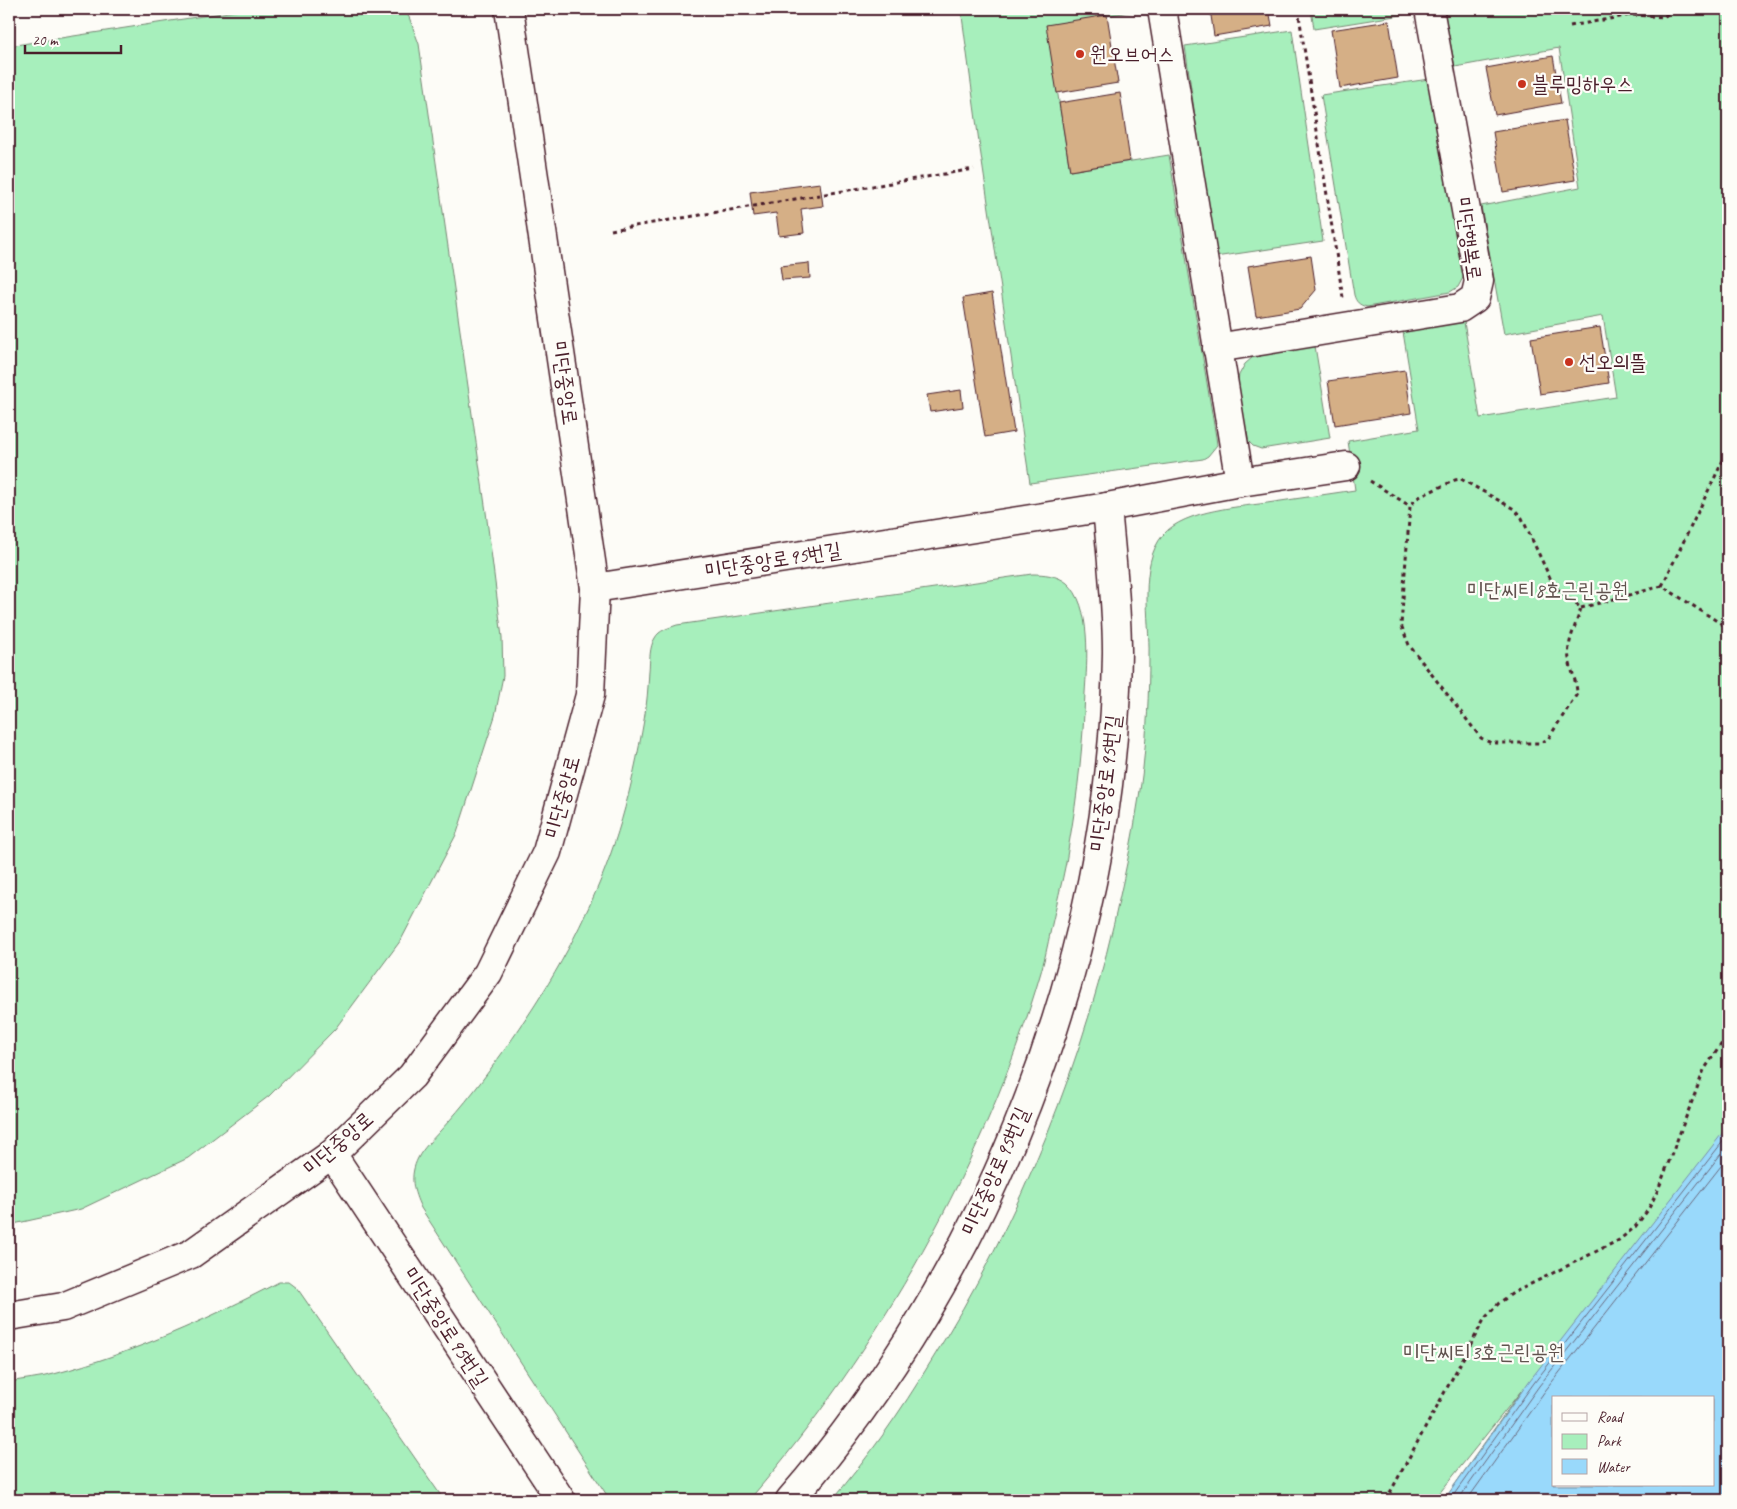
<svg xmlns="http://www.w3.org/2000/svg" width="1737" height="1509" font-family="Caveat,'Poor Story',sans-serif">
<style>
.green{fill:#a7efbc;stroke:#788774;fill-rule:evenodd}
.water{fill:#99d9fb;stroke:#798fa8;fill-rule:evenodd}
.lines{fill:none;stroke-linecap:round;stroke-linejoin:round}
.shore{stroke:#6a697e;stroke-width:1}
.building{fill:#d5af86;stroke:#4a1f2b}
.minor-casing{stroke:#4a1f2b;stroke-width:31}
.path{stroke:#4a1f2b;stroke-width:3;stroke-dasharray:4 4;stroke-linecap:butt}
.minor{stroke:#fdfcf7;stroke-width:28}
.poi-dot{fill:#c8321e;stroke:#fdfcf7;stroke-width:2}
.labels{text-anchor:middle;stroke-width:4.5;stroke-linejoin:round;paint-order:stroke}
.poi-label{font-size:21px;fill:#4a1f2b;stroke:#fdfcf7;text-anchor:start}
.street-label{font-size:21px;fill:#4a1f2b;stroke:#fdfcf7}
.park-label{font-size:21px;fill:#61534f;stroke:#fdfcf7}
</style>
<rect width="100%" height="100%" fill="#fdfcf7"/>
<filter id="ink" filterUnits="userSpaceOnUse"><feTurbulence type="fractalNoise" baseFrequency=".02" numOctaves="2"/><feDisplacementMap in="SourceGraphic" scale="10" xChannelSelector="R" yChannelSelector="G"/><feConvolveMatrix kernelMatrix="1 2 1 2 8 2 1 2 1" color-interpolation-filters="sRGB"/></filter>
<g filter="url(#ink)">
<g class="green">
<polygon points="248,9 402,9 409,17 419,44 486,512 502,637 503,676 495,716 457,833 401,940 335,1029 269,1096 188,1158 81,1209 9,1225 9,46"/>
<polygon points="961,9 1146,9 1047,26 1070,171 1169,155 1216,437 1217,445 1208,456 1203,459 1030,483 979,142"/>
<polygon points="1311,9 1414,9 1414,13 1314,29"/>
<path d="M1444 9H1728V1500H1444L1521 1391 1434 1500H832C869 1457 901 1411 930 1363 1021 1219 1086 1058 1121 891 1130 851 1138 809 1143 768 1147 731 1149 694 1149 656 1150 619 1138 565 1163 535 1185 509 1242 507 1274 502 1301 498 1328 494 1355 490L1348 441 1419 429 1403 332 1464 322 1480 418 1616 397 1603 316 1504 334 1481 206 1580 187 1559 48 1455 67ZM1553 1398H1713V1485H1553Z"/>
<polygon points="1292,30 1323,241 1215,257 1185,46"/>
<path d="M1429 79 1465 274 1458 287 1450 292 1367 307C1359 305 1356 302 1354 295L1321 95Z"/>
<polygon points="1315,346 1330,438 1261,449 1253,446 1247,440 1237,383 1239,375 1245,364 1253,357"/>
<path d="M1032 574C1044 574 1057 575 1067 583 1092 605 1087 663 1085 693 1083 744 1078 794 1069 844 1066 867 1060 889 1055 911 1050 931 1047 952 1041 972 986 1162 878 1351 749 1500H610L421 1208C413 1191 409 1176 418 1158 423 1148 433 1139 440 1131 452 1118 463 1105 474 1091 516 1036 556 978 585 915 616 852 632 789 644 720 647 704 648 688 649 671 650 661 649 647 655 638 659 630 669 628 677 625Z"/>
<path d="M279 1282H289L297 1288 444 1500H9V1382C24 1379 39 1378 54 1374 133 1353 207 1320 279 1282Z"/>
</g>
<path class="water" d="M1728 1126V1500H1444L1530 1380ZM1553 1398H1713V1485H1553Z"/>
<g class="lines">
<g class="shore">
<polyline points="1450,1500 1534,1383 1728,1135"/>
<polyline points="1458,1500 1539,1386 1728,1145"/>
<polyline points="1467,1500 1545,1391 1728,1157"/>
</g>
</g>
<g class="building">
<polygon points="1210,9 1269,9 1272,26 1214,36"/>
<polygon points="1107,15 1118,83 1057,93 1046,25"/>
<polygon points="1389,21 1398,78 1340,88 1331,30"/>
<polygon points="1553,56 1561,103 1495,115 1486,68"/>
<polygon points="1120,93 1130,161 1070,171 1059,103"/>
<polygon points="1565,120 1575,180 1503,192 1493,132"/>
<polygon points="820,183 823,206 801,209 804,233 779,236 776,213 753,216 750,192"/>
<polygon points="1311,256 1316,290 1300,309 1256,316 1248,266"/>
<polygon points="809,263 810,278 782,280 780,266"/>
<polygon points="992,293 1014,432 985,437 963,298"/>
<polygon points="1600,327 1609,383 1540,394 1531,338"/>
<polygon points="1405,370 1411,413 1335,425 1328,381"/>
<polygon points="961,390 963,407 930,412 927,395"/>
</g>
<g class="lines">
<defs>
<g id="minor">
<polyline points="1162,9 1240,482"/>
<polyline points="1217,348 1460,308 1475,298 1479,281 1429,9"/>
<polyline points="1107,507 1240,482 1346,466"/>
<path d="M595 588 1107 507C1111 555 1117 603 1117 652 1114 954 988 1273 790 1500"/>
<polyline points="332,1154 561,1500"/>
<polyline points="9,1316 63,1307 191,1254 332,1154 412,1076 488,973 547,852 590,695 595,588 509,9"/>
</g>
</defs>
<use href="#minor" class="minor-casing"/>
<g class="path">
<polyline points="1298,9 1343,298"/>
<polyline points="1570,26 1631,15 1664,17 1672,9"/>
<polyline points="611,230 974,169"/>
<path d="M1461 479 1514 509 1522 518 1551 580 1556 588 1581 608C1577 623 1566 643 1569 659 1571 671 1577 682 1577 694L1548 739 1540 743H1491L1481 738 1409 645 1401 625 1410 506 1417 498 1455 480Z"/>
<polyline points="1370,481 1410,506"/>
<polyline points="1662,586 1728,450"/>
<polyline points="1581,608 1662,586 1728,628"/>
<polyline points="1386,1500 1485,1318 1499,1303 1513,1293 1619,1240 1635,1227 1648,1210 1658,1190 1704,1070 1728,1034"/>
</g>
<use href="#minor" class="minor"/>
</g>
</g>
<g class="poi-dot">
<circle cx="1080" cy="54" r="5"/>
<circle cx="1522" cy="84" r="5"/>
<circle cx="1569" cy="362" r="5"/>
</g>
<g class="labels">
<g class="poi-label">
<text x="1090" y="61">원오브어스</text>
<text x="1532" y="91">블루밍하우스</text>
<text x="1579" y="369">선오의뜰</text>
</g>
<g class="street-label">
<text transform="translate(1469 239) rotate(82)" y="7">미단행복로</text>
<text transform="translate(565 383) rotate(82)" y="7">미단중앙로</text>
<text transform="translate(773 560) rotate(-9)" y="7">미단중앙로95번길</text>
<text transform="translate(1105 783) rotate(-83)" y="7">미단중앙로95번길</text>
<text transform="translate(562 797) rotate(-75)" y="7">미단중앙로</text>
<text transform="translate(338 1143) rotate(-41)" y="7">미단중앙로</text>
<text transform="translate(995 1171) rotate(-66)" y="7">미단중앙로95번길</text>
<text transform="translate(446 1327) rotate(57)" y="7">미단중앙로95번길</text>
</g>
<g class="park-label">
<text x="1548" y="597">미단씨티8호근린공원</text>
<text x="1484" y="1359">미단씨티3호근린공원</text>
</g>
</g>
<rect width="1737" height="1509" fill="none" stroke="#fdfcf7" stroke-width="30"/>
<rect x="15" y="15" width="1707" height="1479" fill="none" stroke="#4a1f2b" stroke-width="2" filter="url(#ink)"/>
<rect x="1552" y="1396" width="162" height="90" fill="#fdfcf7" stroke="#b5a4a5"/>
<rect x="1562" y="1413" width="25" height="8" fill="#fdfcf7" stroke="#b5a4a5"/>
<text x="1597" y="1422" font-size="15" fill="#4a1f2b">Road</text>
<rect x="1562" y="1434" width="25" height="15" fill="#a7efbc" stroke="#b5a4a5"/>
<text x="1597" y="1446" font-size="15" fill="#4a1f2b">Park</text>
<rect x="1562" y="1459" width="25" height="15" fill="#99d9fb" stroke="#b5a4a5"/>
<text x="1597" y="1472" font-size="15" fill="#4a1f2b">Water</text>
<path d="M25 45v8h96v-8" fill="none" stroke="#4a1f2b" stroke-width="2.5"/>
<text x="32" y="45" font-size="15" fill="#4a1f2b" stroke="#fdfcf7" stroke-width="4" paint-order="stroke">20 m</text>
</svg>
